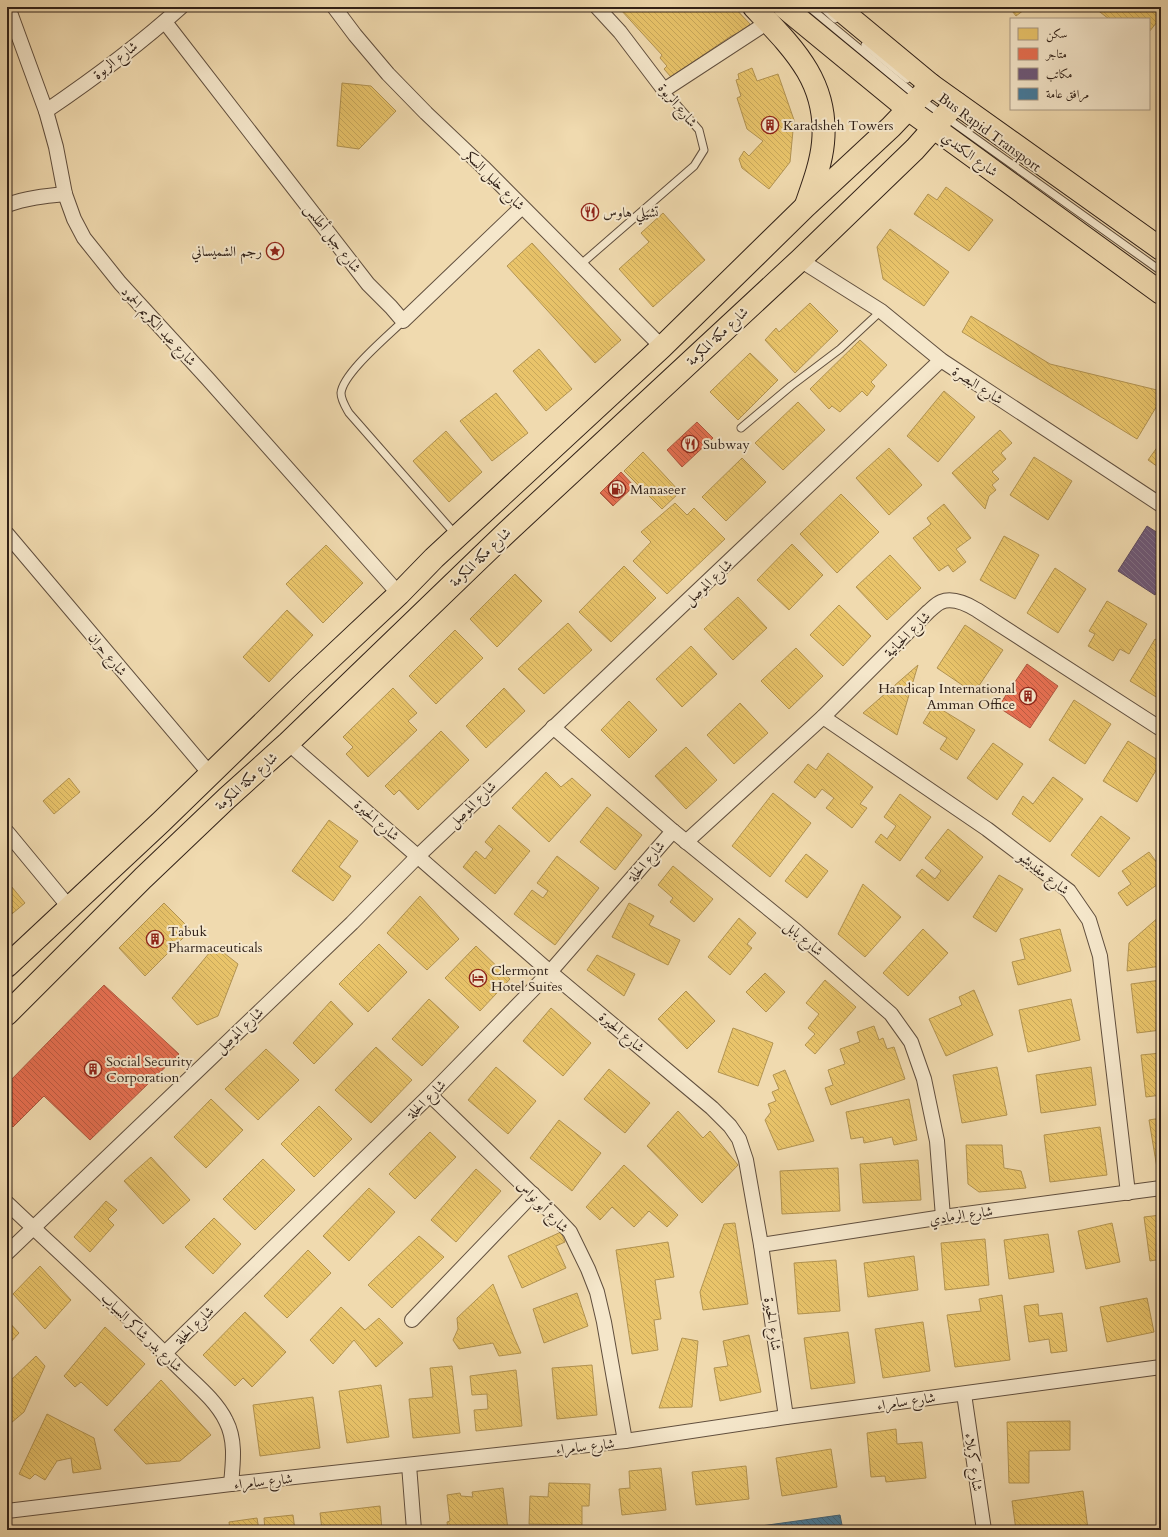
<svg xmlns="http://www.w3.org/2000/svg" width="1168" height="1537" font-family="Cardo,Amiri,serif">
<style>
.homes{fill:url(#homes-back-hatch);stroke:#b29351}
.shops{fill:url(#shops-back-hatch);stroke:#b05840}
.offices{fill:url(#offices-back-hatch);stroke:#5b485d}
.public{fill:url(#public-back-hatch);stroke:#3f6075}
.lines{fill:none;stroke-linecap:round;stroke-linejoin:round}
.lane-casing{stroke:#614f3e;stroke-width:9}
.street-casing{stroke:#614f3e;stroke-width:16}
.primary-casing{stroke:#312118;stroke-width:24}
.lane{stroke:#f5e7cb;stroke-width:7}
.street{stroke:#f5e7cb;stroke-width:14}
.primary{stroke:#f0daaf;stroke-width:22}
.labels{text-anchor:middle;stroke-width:4;stroke-linejoin:round;paint-order:stroke}
.street-label{font-size:14px;fill:#312118;stroke:#f5e7cb}
.poi-label{font-size:14px;fill:#312118;stroke:#f5e7cb;text-anchor:start}
</style>
<defs>
<pattern id="homes-back-hatch" width="6" height="6" patternUnits="userSpaceOnUse"><rect width="6" height="6" fill="#e9c46a"/><path d="M-1 5l2 2M0 0l6 6M5-1l2 2" fill="none" stroke="#c8a85b"/></pattern>
<pattern id="shops-back-hatch" width="6" height="6" patternUnits="userSpaceOnUse"><rect width="6" height="6" fill="#e76f51"/><path d="M-1 5l2 2M0 0l6 6M5-1l2 2" fill="none" stroke="#bc5b42"/></pattern>
<pattern id="offices-back-hatch" width="6" height="6" patternUnits="userSpaceOnUse"><rect width="6" height="6" fill="#6d597a"/><path d="M-1 5l2 2M0 0l6 6M5-1l2 2" fill="none" stroke="#82728a"/></pattern>
<pattern id="public-back-hatch" width="6" height="6" patternUnits="userSpaceOnUse"><rect width="6" height="6" fill="#457b9d"/><path d="M-1 5l2 2M0 0l6 6M5-1l2 2" fill="none" stroke="#3a647f"/></pattern>
</defs>
<rect width="100%" height="100%" fill="#f0daaf"/>
<filter id="stains"><feTurbulence type="fractalNoise" baseFrequency=".005" numOctaves="4"/><feColorMatrix values="0 0 0 0 .2 0 0 0 0 .09 0 0 0 0 .02 0 0 0 .5 -.17"/></filter>
<radialGradient id="worn" r=".72"><stop offset=".6" stop-color="#630" stop-opacity="0"/><stop offset="1" stop-color="#630" stop-opacity=".3"/></radialGradient>
<g class="homes">
<polygon points="622,7 734,7 750,24 746,30 731,36 671,77 664,69 667,66 660,58 662,55 620,9"/>
<polygon points="1009,7 1028,7 1016,16"/>
<polygon points="1098,7 1161,7 1161,17 1149,32 1149,19 1109,19 1096,9"/>
<polygon points="752,68 757,81 778,74 794,120 790,162 769,189 742,168 739,159 744,151 749,156 763,141 747,129 737,98 741,96 736,80 739,79 738,74"/>
<polygon points="342,83 371,86 396,111 359,149 337,146"/>
<polygon points="946,187 993,220 969,251 914,214 928,194 937,200"/>
<polygon points="663,213 705,260 653,307 619,269 649,242 641,233"/>
<polygon points="890,229 949,272 924,306 883,279 877,247"/>
<polygon points="532,243 621,340 595,363 507,266"/>
<polygon points="810,303 838,331 795,373 765,340 776,328 779,332"/>
<polygon points="971,316 1050,364 1161,391 1161,399 1137,439 962,332"/>
<polygon points="860,340 887,365 871,382 875,386 867,396 862,391 840,412 832,406 829,409 810,389"/>
<polygon points="539,349 572,389 546,411 513,371"/>
<polygon points="750,353 778,380 738,420 710,392"/>
<polygon points="944,391 975,417 938,462 907,436"/>
<polygon points="496,393 528,433 492,461 460,421"/>
<polygon points="798,402 825,430 783,470 755,443"/>
<polygon points="1000,430 1012,443 1001,453 1006,459 992,472 999,479 992,485 996,490 989,496 985,509 952,473"/>
<polygon points="446,431 482,472 449,502 413,461"/>
<polygon points="1161,442 1161,469 1148,460"/>
<polygon points="889,448 922,485 889,515 856,478"/>
<polygon points="643,452 680,492 662,509 624,471"/>
<polygon points="1034,457 1072,481 1048,520 1010,495"/>
<polygon points="742,458 766,482 726,521 702,497"/>
<polygon points="841,494 879,532 837,573 800,534"/>
<polygon points="675,503 687,515 694,508 725,539 667,594 633,561 651,542 641,532"/>
<polygon points="944,504 971,538 956,549 966,562 953,572 948,565 939,571 913,538 931,524 927,518"/>
<polygon points="1004,536 1039,555 1015,599 980,580"/>
<polygon points="792,544 823,575 789,610 757,580"/>
<polygon points="326,545 363,583 323,623 286,584"/>
<polygon points="890,555 921,588 887,620 856,587"/>
<polygon points="624,566 656,598 611,642 579,612"/>
<polygon points="1055,568 1086,589 1058,633 1027,613"/>
<polygon points="515,574 542,601 497,647 470,619"/>
<polygon points="738,597 767,628 733,660 704,629"/>
<polygon points="1107,601 1147,624 1129,654 1120,649 1113,661 1088,646 1095,634 1089,631"/>
<polygon points="839,605 871,636 843,666 810,635"/>
<polygon points="287,610 313,635 269,682 243,657"/>
<polygon points="568,623 592,650 544,694 518,669"/>
<polygon points="965,625 1003,650 974,693 937,668"/>
<polygon points="455,630 483,658 436,704 409,676"/>
<polygon points="1155,639 1161,643 1161,700 1130,681"/>
<polygon points="691,646 717,674 682,707 656,679"/>
<polygon points="796,648 823,676 789,709 761,681"/>
<polygon points="918,665 897,735 863,713"/>
<polygon points="393,688 417,713 408,721 417,730 368,777 346,754 353,747 343,737"/>
<polygon points="504,688 525,711 486,748 466,726"/>
<polygon points="1074,700 1111,724 1085,764 1049,740"/>
<polygon points="629,701 657,730 629,758 601,730"/>
<polygon points="740,703 768,733 734,764 707,735"/>
<polygon points="934,705 975,730 957,760 940,749 947,738 923,723"/>
<polygon points="441,731 469,760 418,810 399,790 394,795 385,786"/>
<polygon points="1128,741 1161,762 1137,802 1103,781"/>
<polygon points="993,743 1023,764 997,800 967,778"/>
<polygon points="686,747 717,780 686,809 655,776"/>
<polygon points="828,753 873,787 860,804 867,808 852,828 826,808 834,798 822,789 815,798 794,782 808,764 816,770"/>
<polygon points="546,772 561,787 572,778 591,795 549,842 512,808"/>
<polygon points="1053,777 1083,799 1050,842 1012,814 1023,796 1033,804"/>
<polygon points="69,778 80,792 54,814 43,801"/>
<polygon points="773,793 811,823 770,877 732,846"/>
<polygon points="900,794 931,817 900,861 875,842 881,834 887,839 896,826 884,817"/>
<polygon points="607,807 642,835 615,870 580,842"/>
<polygon points="1101,816 1130,838 1099,877 1071,855"/>
<polygon points="329,820 358,841 339,867 351,876 333,901 292,871"/>
<polygon points="499,825 530,851 495,894 463,867 476,851 485,859 493,849 485,842"/>
<polygon points="948,829 983,857 948,901 916,876 922,869 935,879 941,871 925,858"/>
<polygon points="1149,852 1161,868 1161,882 1127,906 1118,893 1131,884 1122,871"/>
<polygon points="806,854 828,871 807,898 785,881"/>
<polygon points="557,856 599,888 555,945 514,914 532,890 543,898 548,891 537,883"/>
<polygon points="673,866 713,899 694,922 670,902 673,898 658,885"/>
<polygon points="999,875 1023,889 996,932 973,917"/>
<polygon points="7,881 25,903 7,918"/>
<polygon points="863,884 901,917 865,957 838,934"/>
<polygon points="420,896 459,939 427,970 387,933"/>
<polygon points="164,903 191,930 145,976 119,948"/>
<polygon points="629,903 654,916 649,925 680,940 668,965 612,937"/>
<polygon points="1160,916 1161,926 1161,966 1127,971 1129,943"/>
<polygon points="739,918 756,933 747,944 752,948 730,975 708,957"/>
<polygon points="923,929 948,953 908,996 883,973"/>
<polygon points="1060,929 1071,971 1018,985 1012,962 1025,959 1020,939"/>
<polygon points="379,944 407,972 368,1012 339,984"/>
<polygon points="215,946 238,964 218,1016 197,1025 172,998"/>
<polygon points="476,946 510,979 480,1011 445,978"/>
<polygon points="597,955 635,974 624,996 587,970"/>
<polygon points="765,973 785,992 766,1012 746,992"/>
<polygon points="825,980 856,1007 815,1054 805,1045 815,1034 808,1028 819,1014 806,1003"/>
<polygon points="1161,980 1161,1030 1137,1033 1131,984"/>
<polygon points="974,990 993,1035 946,1056 929,1019 962,1005 959,997"/>
<polygon points="686,991 715,1021 687,1049 658,1019"/>
<polygon points="429,999 459,1027 422,1066 392,1039"/>
<polygon points="1071,999 1080,1040 1028,1052 1019,1010"/>
<polygon points="331,1001 353,1024 314,1064 293,1043"/>
<polygon points="551,1008 591,1043 563,1076 523,1041"/>
<polygon points="874,1026 879,1040 883,1038 887,1049 894,1047 905,1079 831,1105 825,1088 833,1085 828,1070 845,1064 840,1049 860,1042 857,1032"/>
<polygon points="733,1028 773,1043 758,1086 718,1072"/>
<polygon points="376,1047 412,1080 371,1123 335,1090"/>
<polygon points="266,1049 299,1080 258,1120 225,1089"/>
<polygon points="1161,1053 1161,1095 1146,1097 1141,1055"/>
<polygon points="496,1067 536,1101 508,1134 468,1100"/>
<polygon points="997,1067 1007,1115 962,1123 953,1075"/>
<polygon points="1091,1067 1096,1105 1041,1113 1036,1075"/>
<polygon points="609,1069 650,1103 625,1133 584,1099"/>
<polygon points="785,1070 814,1141 778,1150 765,1120 771,1112 768,1104 776,1101 772,1092 779,1089 773,1075"/>
<polygon points="211,1099 243,1130 206,1168 174,1137"/>
<polygon points="909,1099 917,1140 894,1145 892,1137 864,1143 863,1137 851,1139 846,1112"/>
<polygon points="319,1106 352,1139 314,1177 281,1144"/>
<polygon points="678,1111 703,1138 710,1131 738,1165 702,1203 647,1146"/>
<polygon points="1161,1118 1161,1167 1157,1168 1149,1120"/>
<polygon points="559,1120 601,1153 572,1191 530,1158"/>
<polygon points="1100,1127 1107,1175 1050,1182 1044,1135"/>
<polygon points="430,1132 456,1157 415,1199 389,1174"/>
<polygon points="966,1145 1002,1145 1004,1168 1021,1171 1026,1188 979,1192 968,1184"/>
<polygon points="151,1157 190,1200 163,1224 124,1181"/>
<polygon points="263,1159 295,1190 255,1230 223,1199"/>
<polygon points="918,1160 921,1200 863,1203 860,1164"/>
<polygon points="624,1165 678,1215 667,1227 649,1211 634,1227 612,1207 600,1220 586,1207"/>
<polygon points="838,1168 840,1211 782,1214 780,1171"/>
<polygon points="476,1169 501,1191 456,1242 431,1220"/>
<polygon points="369,1188 395,1212 349,1261 323,1236"/>
<polygon points="106,1201 117,1210 108,1219 114,1225 90,1252 74,1237"/>
<polygon points="1161,1215 1161,1259 1150,1261 1144,1217"/>
<polygon points="214,1218 241,1244 213,1274 185,1247"/>
<polygon points="735,1223 748,1304 703,1310 700,1292 724,1224"/>
<polygon points="1112,1223 1120,1262 1086,1269 1078,1231"/>
<polygon points="561,1232 565,1242 556,1246 566,1268 522,1288 508,1256"/>
<polygon points="1048,1234 1054,1272 1009,1279 1004,1240"/>
<polygon points="419,1236 444,1257 392,1308 368,1285"/>
<polygon points="985,1239 989,1285 945,1290 941,1243"/>
<polygon points="668,1242 674,1277 655,1280 661,1319 654,1320 658,1350 632,1354 616,1250"/>
<polygon points="308,1250 331,1273 287,1318 264,1296"/>
<polygon points="914,1256 918,1290 868,1297 864,1263"/>
<polygon points="836,1260 840,1311 798,1314 794,1263"/>
<polygon points="40,1266 71,1300 45,1329 13,1294"/>
<polygon points="493,1284 514,1337 521,1353 499,1356 493,1343 459,1349 453,1340 458,1329 457,1318"/>
<polygon points="577,1293 588,1326 544,1343 533,1309"/>
<polygon points="1002,1295 1010,1360 955,1367 947,1315 981,1311 979,1299"/>
<polygon points="1147,1298 1154,1332 1107,1342 1100,1307"/>
<polygon points="1038,1304 1039,1316 1062,1313 1067,1351 1051,1353 1049,1339 1029,1342 1024,1306"/>
<polygon points="341,1307 365,1330 379,1318 403,1343 376,1367 354,1340 333,1364 310,1340"/>
<polygon points="245,1312 286,1352 252,1387 243,1378 235,1386 203,1355"/>
<polygon points="7,1320 19,1333 7,1346"/>
<polygon points="923,1322 930,1371 883,1378 875,1329"/>
<polygon points="105,1327 145,1364 107,1406 81,1382 75,1387 64,1376"/>
<polygon points="848,1332 855,1383 811,1389 804,1338"/>
<polygon points="749,1335 761,1392 720,1401 714,1368 728,1366 723,1341"/>
<polygon points="682,1338 698,1341 692,1407 659,1408"/>
<polygon points="36,1356 45,1366 24,1412 11,1423 7,1419 7,1384"/>
<polygon points="592,1365 597,1415 557,1419 552,1368"/>
<polygon points="452,1366 460,1433 413,1438 409,1399 433,1397 430,1368"/>
<polygon points="516,1370 522,1426 476,1431 474,1410 488,1409 487,1394 472,1395 470,1376"/>
<polygon points="161,1380 211,1435 180,1461 146,1464 114,1430"/>
<polygon points="381,1385 389,1437 347,1443 339,1391"/>
<polygon points="313,1397 320,1448 260,1456 253,1405"/>
<polygon points="47,1414 94,1438 101,1469 73,1473 71,1458 57,1461 45,1480 35,1474 30,1479 19,1474"/>
<polygon points="1070,1421 1070,1450 1029,1451 1029,1483 1009,1483 1007,1422"/>
<polygon points="896,1429 897,1444 922,1442 926,1478 886,1482 885,1476 871,1477 867,1433"/>
<polygon points="831,1449 837,1487 782,1496 776,1458"/>
<polygon points="746,1466 749,1499 696,1505 692,1472"/>
<polygon points="661,1468 666,1510 622,1515 619,1489 630,1488 629,1471"/>
<polygon points="549,1483 590,1484 589,1506 582,1506 582,1525 529,1524 530,1496 548,1497"/>
<polygon points="503,1488 508,1530 448,1530 447,1522 450,1521 447,1495 460,1493 461,1496 473,1497 472,1492"/>
<polygon points="1083,1491 1088,1529 1016,1530 1012,1501"/>
<polygon points="380,1506 382,1530 322,1530 320,1513"/>
<polygon points="293,1515 295,1530 265,1530 264,1518"/>
<polygon points="257,1518 259,1530 230,1530 229,1522"/>
<polygon points="202,1527 203,1530 178,1530"/>
</g>
<g class="shops">
<polygon points="697,422 713,438 682,467 667,450"/>
<polygon points="621,472 634,486 613,506 600,493"/>
<polygon points="1027,664 1058,686 1030,728 998,707"/>
<polygon points="104,985 179,1054 90,1140 44,1096 13,1127 7,1121 7,1084"/>
</g>
<polygon class="offices" points="1147,526 1161,535 1161,586 1155,595 1118,571"/>
<polygon class="public" points="840,1515 843,1530 732,1530"/>
<g class="lines">
<defs>
<g id="lane">
<polyline points="809,7 919,98 1161,271"/>
<polyline points="822,7 835,19"/>
<polyline points="865,45 907,79"/>
<polyline points="580,265 694,166 704,150 699,130 664,90"/>
<path d="M403 321C388 336 343 373 341 393 341 400 345 406 349 413L456 535"/>
<polyline points="741,428 791,386 840,349 881,311"/>
</g>
<g id="street">
<polyline points="8,7 46,111 56,147 65,194 74,219 84,238 120,283 208,379 399,594"/>
<polyline points="334,7 355,35 388,74 426,113 483,167 662,347"/>
<polyline points="597,7 620,32 664,90 768,22"/>
<polyline points="165,22 368,284 391,307 403,321 522,207"/>
<path d="M46 111C93 79 139 45 181 7"/>
<path d="M7 205C26 198 45 196 65 194"/>
<polyline points="800,260 881,311 941,360 1161,505"/>
<polyline points="7,534 210,774"/>
<polyline points="823,717 987,829 1069,891 1089,920 1100,956 1128,1193"/>
<polyline points="553,727 673,831 796,931 891,1014 911,1042 924,1079 937,1141 943,1217"/>
<polyline points="288,743 550,972 712,1108 730,1126 739,1139 746,1160 761,1245 786,1417"/>
<polyline points="7,832 69,907"/>
<path d="M686 842 823 717 928 612C932 609 936 604 941 602 953 597 967 604 977 610L1161 729"/>
<polyline points="430,1095 553,1214 570,1232 588,1269 597,1292 604,1322 625,1441"/>
<path d="M7 1203C64 1257 123 1310 178 1367 194 1383 216 1400 226 1421 236 1440 233 1463 231 1484"/>
<polyline points="761,1245 943,1217 1161,1188"/>
<polyline points="7,1253 352,923 418,856 941,360"/>
<polyline points="412,1320 533,1194"/>
<polyline points="165,1353 430,1095 550,972 673,831"/>
<polyline points="964,1394 984,1530"/>
<polyline points="409,1465 414,1530"/>
<polyline points="7,1511 231,1484 625,1441 786,1417 1161,1367"/>
</g>
<g id="primary">
<path d="M754 7C793 48 829 82 823 143 821 164 813 185 806 205"/>
<polyline points="784,7 908,109 1161,293"/>
<polyline points="837,7 931,85 1161,249"/>
<polyline points="7,966 161,822 301,686 399,594 434,558 662,347 806,206 891,127 931,85"/>
<polyline points="7,1014 143,878 227,798 288,743 507,532 800,260 915,149 956,103"/>
</g>
</defs>
<use href="#lane" class="lane-casing"/>
<use href="#street" class="street-casing"/>
<use href="#primary" class="primary-casing"/>
<use href="#lane" class="lane"/>
<use href="#street" class="street"/>
<use href="#primary" class="primary"/>
</g>
<defs>
<symbol id="building-ring" viewBox="-11 -11 22 22"><circle r="9.5" fill="#f5e7cb" stroke="#8f2418" stroke-width="1.5"/><path d="M-4-6H4V6H1V3H-1V6H-4ZM-2.5-4.3h1.7v1.8h-1.7ZM.8-4.3h1.7v1.8H.8ZM-2.5-1h1.7V.8h-1.7ZM.8-1h1.7V.8H.8Z" fill="#8f2418"/></symbol>
<symbol id="restaurant-ring" viewBox="-11 -11 22 22"><circle r="9.5" fill="#f5e7cb" stroke="#8f2418" stroke-width="1.5"/><path d="M-5-6h1v4h1v-4h1v4h1v-4h1v5L-1.5 .5V6h-2V.5L-5-1ZM5-6V6H3V1.5H1.5Q1.5-4 5-6Z" fill="#8f2418"/></symbol>
<symbol id="sight-ring" viewBox="-11 -11 22 22"><circle r="9.5" fill="#f5e7cb" stroke="#8f2418" stroke-width="1.5"/><path d="M0-6L1.8-2.2L6-1.7L2.9 1.2L3.7 5.4L0 3.3L-3.7 5.4L-2.9 1.2L-6-1.7L-1.8-2.2Z" fill="#8f2418"/></symbol>
<symbol id="fuel-ring" viewBox="-11 -11 22 22"><circle r="9.5" fill="#f5e7cb" stroke="#8f2418" stroke-width="1.5"/><path d="M-5.5-6h7V0h2V4h1.3V-2.5L3-4.5l.8-.8L6-3V5H2.5V1h-1V6h-7ZM-4.2-4.7v3.2H.2V-4.7Z" fill="#8f2418"/></symbol>
<symbol id="hotel-ring" viewBox="-11 -11 22 22"><circle r="9.5" fill="#f5e7cb" stroke="#8f2418" stroke-width="1.5"/><path d="M-6-4.5h1.5V1H6V5H4.5V3h-9V5H-6ZM-4 0a1.8 1.8 0 1 1 3.6 0ZM.5 0V-2.5h3Q6-2.5 6 0Z" fill="#8f2418"/></symbol>
</defs>
<g fill-rule="evenodd">
<use href="#building-ring" x="760" y="115" width="20" height="20"/>
<use href="#restaurant-ring" x="580" y="202" width="20" height="20"/>
<use href="#sight-ring" x="265" y="241" width="20" height="20"/>
<use href="#restaurant-ring" x="680" y="434" width="20" height="20"/>
<use href="#fuel-ring" x="607" y="479" width="20" height="20"/>
<use href="#building-ring" x="1018" y="686" width="20" height="20"/>
<use href="#building-ring" x="145" y="929" width="20" height="20"/>
<use href="#hotel-ring" x="468" y="968" width="20" height="20"/>
<use href="#building-ring" x="83" y="1059" width="20" height="20"/>
</g>
<g class="labels">
<g class="street-label">
<text transform="translate(115 60) rotate(-38)" y="5">شارع الربوة</text>
<text transform="translate(678 105) rotate(50)" y="5">شارع الربوة</text>
<text transform="translate(990 132) rotate(36)" y="5">Bus Rapid Transport</text>
<text transform="translate(970 154) rotate(36)" y="5">شارع الكندي</text>
<text transform="translate(495 180) rotate(45)" y="5">شارع خليل السكر</text>
<text transform="translate(333 238) rotate(52)" y="5">شارع جبل أطلس</text>
<text transform="translate(159 326) rotate(47)" y="5">شارع عبد الكريم الحمود</text>
<text transform="translate(717 336) rotate(-43)" y="5">شارع مكة المكرمة</text>
<text transform="translate(978 385) rotate(33)" y="5">شارع البصرة</text>
<text transform="translate(480 557) rotate(-44)" y="5">شارع مكة المكرمة</text>
<text transform="translate(708 582) rotate(-43)" y="5">شارع الموصل</text>
<text transform="translate(907 634) rotate(-45)" y="5">شارع الحبانية</text>
<text transform="translate(108 654) rotate(50)" y="5">شارع حران</text>
<text transform="translate(246 781) rotate(-42)" y="5">شارع مكة المكرمة</text>
<text transform="translate(472 804) rotate(-44)" y="5">شارع الموصل</text>
<text transform="translate(377 820) rotate(41)" y="5">شارع الحيرة</text>
<text transform="translate(646 861) rotate(-49)" y="5">شارع الحلة</text>
<text transform="translate(1044 873) rotate(38)" y="5">شارع مقديشو</text>
<text transform="translate(804 938) rotate(40)" y="5">شارع بابل</text>
<text transform="translate(239 1030) rotate(-43)" y="5">شارع الموصل</text>
<text transform="translate(622 1032) rotate(40)" y="5">شارع الحيرة</text>
<text transform="translate(426 1099) rotate(-45)" y="5">شارع الحلة</text>
<text transform="translate(543 1206) rotate(46)" y="5">شارع أبو نواس</text>
<text transform="translate(961 1215) rotate(-8)" y="5">شارع الرمادي</text>
<text transform="translate(773 1324) rotate(82)" y="5">شارع الحيرة</text>
<text transform="translate(194 1325) rotate(-44)" y="5">شارع الحلة</text>
<text transform="translate(142 1332) rotate(44)" y="5">شارع بدر شاكر السياب</text>
<text transform="translate(906 1401) rotate(-8)" y="5">شارع سامراء</text>
<text transform="translate(585 1446) rotate(-6)" y="5">شارع سامراء</text>
<text transform="translate(974 1462) rotate(82)" y="5">شارع كربلاء</text>
<text transform="translate(263 1481) rotate(-6)" y="5">شارع سامراء</text>
</g>
<g class="poi-label">
<text x="783" y="130">Karadsheh Towers</text>
<text x="603" y="217">تشيلي هاوس</text>
<text x="262" y="256" text-anchor="end">رجم الشميساني</text>
<text x="703" y="449">Subway</text>
<text x="630" y="494">Manaseer</text>
<text x="1015" y="693" text-anchor="end">Handicap International<tspan x="1015" dy="16">Amman Office</tspan></text>
<text x="168" y="936">Tabuk<tspan x="168" dy="16">Pharmaceuticals</tspan></text>
<text x="491" y="975">Clermont<tspan x="491" dy="16">Hotel Suites</tspan></text>
<text x="106" y="1066">Social Security<tspan x="106" dy="16">Corporation</tspan></text>
</g>
</g>
<rect width="1168" height="1537" fill="none" stroke="#f0daaf" stroke-width="24"/>
<rect x="8" y="8" width="1152" height="1521" fill="none" stroke="#312118" stroke-width="2"/>
<rect x="12" y="12" width="1144" height="1513" fill="none" stroke="#312118"/>
<rect x="1010" y="18" width="140" height="92" fill="#f5e7cb" stroke="#a79883"/>
<rect x="1018" y="28" width="20" height="12" fill="#e9c46a" stroke="#a79883"/>
<text x="1046" y="38" font-size="12" fill="#312118">سكن</text>
<rect x="1018" y="48" width="20" height="12" fill="#e76f51" stroke="#a79883"/>
<text x="1046" y="58" font-size="12" fill="#312118">متاجر</text>
<rect x="1018" y="68" width="20" height="12" fill="#6d597a" stroke="#a79883"/>
<text x="1046" y="78" font-size="12" fill="#312118">مكاتب</text>
<rect x="1018" y="88" width="20" height="12" fill="#457b9d" stroke="#a79883"/>
<text x="1046" y="98" font-size="12" fill="#312118">مرافق عامة</text>
<rect width="100%" height="100%" filter="url(#stains)"/>
<rect width="100%" height="100%" fill="url(#worn)"/>
</svg>
